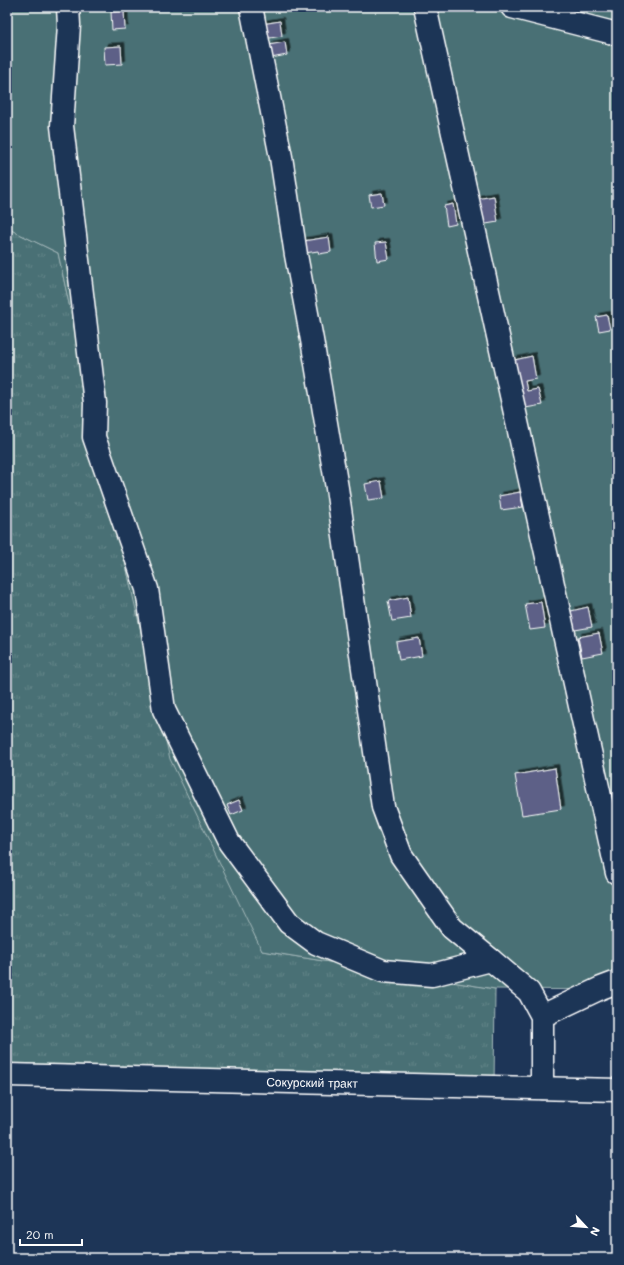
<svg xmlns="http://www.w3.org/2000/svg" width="624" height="1265" font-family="Mali,sans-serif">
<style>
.grass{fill:url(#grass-tufts);stroke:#a4b8ba}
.garden{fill:#497074;stroke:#a4b8ba}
.building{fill:#5d6187;stroke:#fff;filter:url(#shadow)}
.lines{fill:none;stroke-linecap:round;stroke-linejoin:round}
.minor-casing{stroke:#fff;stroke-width:25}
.minor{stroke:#1d3557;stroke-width:22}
.labels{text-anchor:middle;stroke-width:4;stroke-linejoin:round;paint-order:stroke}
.street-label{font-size:12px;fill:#fff;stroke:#1d3557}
</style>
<defs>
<pattern id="grass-tufts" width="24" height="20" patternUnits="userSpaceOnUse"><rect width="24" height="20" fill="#497074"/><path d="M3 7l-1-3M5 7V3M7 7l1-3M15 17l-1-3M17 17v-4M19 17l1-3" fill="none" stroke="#648589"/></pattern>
<filter id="shadow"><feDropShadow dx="3.5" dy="-3.5" stdDeviation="0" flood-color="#0009"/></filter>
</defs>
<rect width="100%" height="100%" fill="#1d3557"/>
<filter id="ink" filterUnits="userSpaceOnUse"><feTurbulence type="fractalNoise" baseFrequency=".025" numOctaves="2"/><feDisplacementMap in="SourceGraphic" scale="8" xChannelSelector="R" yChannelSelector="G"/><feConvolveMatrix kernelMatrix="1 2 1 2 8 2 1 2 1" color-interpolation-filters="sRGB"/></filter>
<g filter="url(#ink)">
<g class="grass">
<polygon points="504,7 617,7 617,47"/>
<polygon points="7,228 58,253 131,588 262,951 495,989 494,1088 7,1075"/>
</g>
<polygon class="garden" points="7,7 504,7 617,47 617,990 495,989 262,951 170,759 131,588 58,253 7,228"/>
<g class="building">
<polygon points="124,11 125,29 112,30 111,12"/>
<polygon points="280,21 282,36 264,39 262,24"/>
<polygon points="285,42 287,55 271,58 269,45"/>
<polygon points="121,46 122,64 105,65 104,47"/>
<polygon points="382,193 384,205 371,207 369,195"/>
<polygon points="494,196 498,222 480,225 476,199"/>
<polygon points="453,204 456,224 447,226 444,206"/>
<polygon points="329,237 331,252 319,254 318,251 305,253 303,241"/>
<polygon points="386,242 389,259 377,261 375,243"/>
<polygon points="607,315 610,329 599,331 596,317"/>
<polygon points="532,356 536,379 525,381 527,391 538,389 542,405 520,409 510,361"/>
<polygon points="381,481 384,498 368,500 365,484"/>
<polygon points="520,492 523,507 501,510 499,496"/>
<polygon points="408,597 411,618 392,621 388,601"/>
<polygon points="541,602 545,628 530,630 525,604"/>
<polygon points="588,607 592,627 575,630 571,611"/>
<polygon points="599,633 603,653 582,657 578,637"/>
<polygon points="419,638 422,656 399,660 396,642"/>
<polygon points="555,768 561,809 522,815 515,775"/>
<polygon points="239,800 243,810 231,815 227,805"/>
</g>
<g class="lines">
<defs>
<g id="minor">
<polyline points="68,7 69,25 62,126 95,403 94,437 147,589 164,710 229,842 289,923 316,943 383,971 432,975 491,960 529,992 542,1016 542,1088"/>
<polyline points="251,7 281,157 296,255 312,340 337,488 383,807 401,855 452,928 491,960"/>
<polyline points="425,7 617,873"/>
<polyline points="512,7 617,34"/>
<polyline points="542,1016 601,988 617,982"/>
<polyline points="7,1075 617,1090"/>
</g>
</defs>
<use href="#minor" class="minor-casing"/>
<use href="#minor" class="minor"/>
</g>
</g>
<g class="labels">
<g class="street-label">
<text transform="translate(312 1083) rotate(1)" y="4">Сокурский тракт</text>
</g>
</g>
<rect width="624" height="1265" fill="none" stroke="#1d3557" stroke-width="24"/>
<rect x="12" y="12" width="600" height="1241" fill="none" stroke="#fff" stroke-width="1.5" filter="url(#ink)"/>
<g transform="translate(586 1227) rotate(116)" stroke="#1d3557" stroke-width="3" paint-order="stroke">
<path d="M0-3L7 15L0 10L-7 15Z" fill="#ffffff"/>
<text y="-6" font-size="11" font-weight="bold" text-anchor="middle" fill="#ffffff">N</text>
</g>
<path d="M20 1239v6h62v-6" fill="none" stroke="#ffffff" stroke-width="2"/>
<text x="26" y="1239" font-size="12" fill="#ffffff" stroke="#1d3557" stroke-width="3" paint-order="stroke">20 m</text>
</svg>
